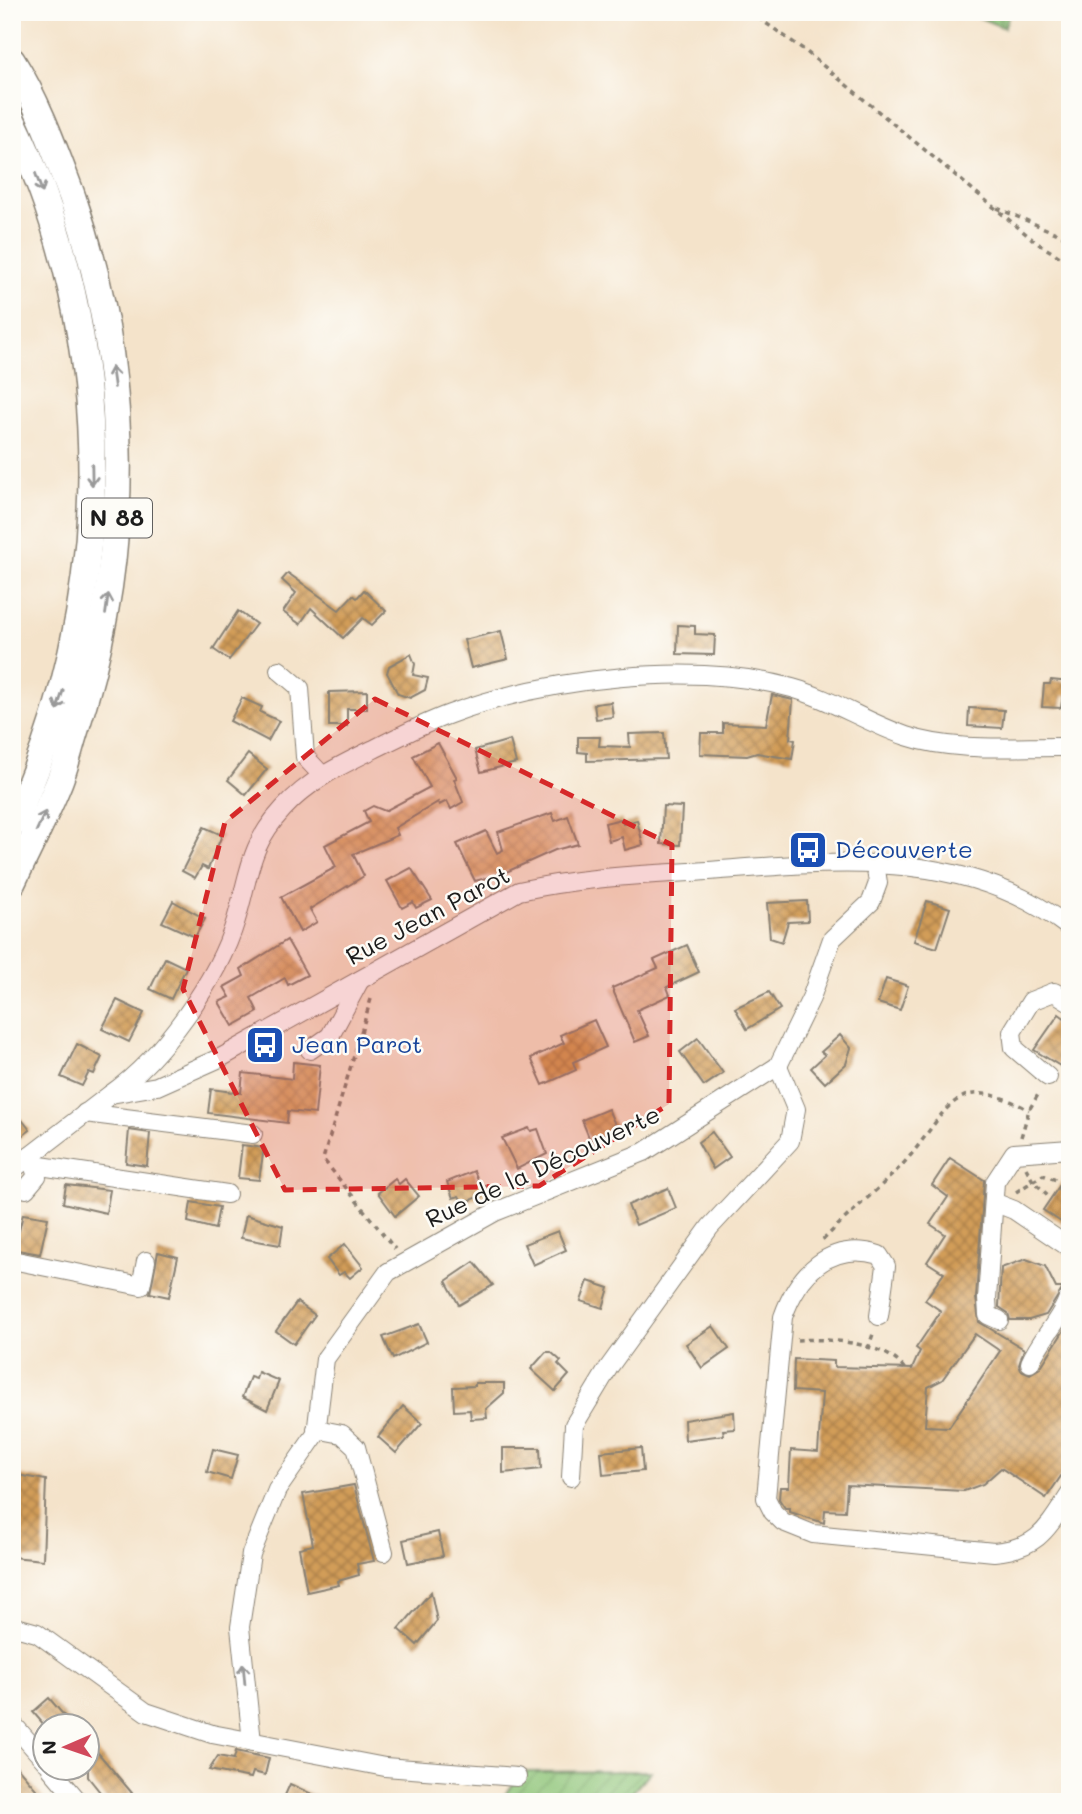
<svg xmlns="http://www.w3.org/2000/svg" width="1082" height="1814" font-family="Mali,sans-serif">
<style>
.cemetery{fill:url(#cemetery-stones);stroke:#54704a;stroke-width:2}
.garden{fill:url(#garden-furrows);stroke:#54704a;stroke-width:2}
.building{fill:url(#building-cross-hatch);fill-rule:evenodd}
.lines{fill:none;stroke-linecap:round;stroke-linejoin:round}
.minor-casing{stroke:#888073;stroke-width:20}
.highway-casing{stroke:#888073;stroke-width:29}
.path{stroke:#888073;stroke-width:3.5;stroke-dasharray:5 5;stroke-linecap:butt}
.minor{stroke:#fff;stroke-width:18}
.highway{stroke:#fff;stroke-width:26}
.oneway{stroke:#999}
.marked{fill:#d62828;fill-opacity:0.2;stroke:#d62828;stroke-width:5;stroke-dasharray:14 9;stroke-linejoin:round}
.labels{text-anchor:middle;stroke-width:5;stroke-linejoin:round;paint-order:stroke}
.shield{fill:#fdfcf7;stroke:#605f5e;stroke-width:2}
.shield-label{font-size:23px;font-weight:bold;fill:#1c1c1c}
.transit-label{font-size:24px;fill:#164399;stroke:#fdfcf7;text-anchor:start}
.street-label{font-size:24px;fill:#1c1c1c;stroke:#fdfcf7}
</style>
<defs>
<pattern id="cemetery-stones" width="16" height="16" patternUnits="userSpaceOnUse" patternTransform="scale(1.75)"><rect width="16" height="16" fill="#8dc477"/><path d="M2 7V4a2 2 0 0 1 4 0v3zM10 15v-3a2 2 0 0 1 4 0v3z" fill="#79a866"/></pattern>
<pattern id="garden-furrows" width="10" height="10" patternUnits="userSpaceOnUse" patternTransform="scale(1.75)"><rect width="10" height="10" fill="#8dc477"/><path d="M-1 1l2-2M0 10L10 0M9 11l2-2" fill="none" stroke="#79a866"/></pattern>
<pattern id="building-cross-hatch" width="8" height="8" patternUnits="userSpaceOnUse" patternTransform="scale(1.75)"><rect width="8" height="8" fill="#d29d59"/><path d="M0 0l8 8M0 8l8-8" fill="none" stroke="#aa7f49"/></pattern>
</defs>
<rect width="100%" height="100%" fill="#fdfcf7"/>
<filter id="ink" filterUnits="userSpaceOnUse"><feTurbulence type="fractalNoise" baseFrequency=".0143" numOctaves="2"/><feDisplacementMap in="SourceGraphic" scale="14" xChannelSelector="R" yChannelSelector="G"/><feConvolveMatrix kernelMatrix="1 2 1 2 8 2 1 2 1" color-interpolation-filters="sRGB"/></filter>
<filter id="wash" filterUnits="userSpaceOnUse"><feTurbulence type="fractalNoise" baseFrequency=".00686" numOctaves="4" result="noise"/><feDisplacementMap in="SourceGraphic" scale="28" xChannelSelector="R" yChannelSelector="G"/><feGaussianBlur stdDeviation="1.57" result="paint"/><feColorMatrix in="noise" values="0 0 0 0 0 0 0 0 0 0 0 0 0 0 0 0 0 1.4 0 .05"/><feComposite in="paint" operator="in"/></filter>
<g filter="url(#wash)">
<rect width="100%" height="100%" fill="#f4e3ca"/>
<polygon class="cemetery" points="966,12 1010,12 1004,28"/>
<polygon class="garden" points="651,1771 624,1802 499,1802 523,1772"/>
<g id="blocks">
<g class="building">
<polygon points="288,573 339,610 353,595 357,598 364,590 386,611 372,625 363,618 343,638 311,608 300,624 283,612 296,593 282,580"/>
<polygon points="238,611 256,624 229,660 213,649"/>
<polygon points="678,625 695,626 695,634 715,635 714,655 677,654"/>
<polygon points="501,631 508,659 471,668 464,640"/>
<polygon points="411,654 415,664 413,675 428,678 425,690 410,698 398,694 387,673 389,666"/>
<polygon points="1051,680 1070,682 1070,696 1063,695 1061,708 1042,707 1044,684 1050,684"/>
<polygon points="367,691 367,709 347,709 347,726 329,726 329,692"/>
<polygon points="772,695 793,700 790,739 795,740 792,759 757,753 747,756 700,754 701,733 723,733 723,723 766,725"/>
<polygon points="242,698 262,707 260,712 279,721 268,741 230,721"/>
<polygon points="611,702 613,717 596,719 594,704"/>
<polygon points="969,708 1004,710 1002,728 968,726"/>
<polygon points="664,733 666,759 587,761 587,753 578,752 578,737 600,737 599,746 630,747 629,734"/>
<polygon points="510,740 516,763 481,772 475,750"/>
<polygon points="438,743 457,778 454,779 463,802 451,809 447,801 439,805 438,802 395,828 398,835 353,854 364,876 310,909 317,922 300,932 281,897 336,867 325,845 369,822 364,811 373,806 385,811 430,787 413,756"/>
<polygon points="248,754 267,769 246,795 228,780"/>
<polygon points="663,806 682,807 680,845 661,844"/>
<polygon points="552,813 555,821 568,816 578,844 555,850 504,873 475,881 457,844 486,831 497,853 503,850 498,832"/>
<polygon points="621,819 623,824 637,820 643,845 625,850 622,837 609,841 605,823"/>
<polygon points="204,827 222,835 208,869 202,866 195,878 182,871"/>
<polygon points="411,868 432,900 416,908 413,902 402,908 387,881"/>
<polygon points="173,901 205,919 195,937 162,922"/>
<polygon points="807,901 808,921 788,922 782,942 770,938 767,903"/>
<polygon points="927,901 950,908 937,948 914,941"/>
<polygon points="287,940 307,975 288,985 285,978 251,998 258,1012 233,1026 219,1002 230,997 224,987 244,976 241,969"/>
<polygon points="687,945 699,972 667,987 670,995 637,1010 649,1036 635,1042 612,988 658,968 654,960"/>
<polygon points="165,958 186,968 171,999 150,989"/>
<polygon points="886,979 908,986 900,1010 878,1003"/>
<polygon points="769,992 780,1009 747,1029 735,1008"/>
<polygon points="117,1000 144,1013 129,1042 102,1029"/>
<polygon points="1059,1014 1070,1022 1070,1072 1034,1050"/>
<polygon points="594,1020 606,1047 573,1062 576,1070 543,1085 531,1058 564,1043 560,1035"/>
<polygon points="840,1035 851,1048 846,1064 825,1083 811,1068 825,1055 821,1052"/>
<polygon points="698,1038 723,1073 704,1086 680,1052"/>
<polygon points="77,1044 102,1057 94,1074 89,1072 82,1086 61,1077"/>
<polygon points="293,1062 320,1065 315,1114 288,1111 287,1123 208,1113 211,1089 241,1093 243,1073 292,1079"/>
<polygon points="12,1107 30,1130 12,1144"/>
<polygon points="608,1109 617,1129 590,1140 582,1120"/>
<polygon points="529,1128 531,1131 538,1129 547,1154 517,1169 502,1138"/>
<polygon points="129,1130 150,1133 147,1166 126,1163"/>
<polygon points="712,1132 730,1157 713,1169 698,1142"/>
<polygon points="242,1145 264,1148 259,1180 238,1178"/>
<path d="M950 1158 984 1180 976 1298 979 1322 1024 1349 1019 1365 1021 1370 1030 1374 1040 1368 1070 1321V1463L1046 1498 1001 1468 983 1484 964 1491 847 1485 845 1511 825 1510 824 1523 790 1512V1508H785L779 1499 780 1487H789L791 1450 818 1452 822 1393 793 1391 794 1359 834 1361V1367L912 1369 920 1351 916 1348 941 1311 925 1300 944 1273 927 1262 945 1234 930 1224 948 1197 932 1185ZM975 1334 1000 1351 949 1427 925 1426 928 1387 942 1380Z"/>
<polygon points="1070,1170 1070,1228 1043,1210"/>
<polygon points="474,1171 480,1184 496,1190 463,1203 459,1196 453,1198 447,1182"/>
<polygon points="395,1179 399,1184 405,1179 419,1196 395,1216 378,1193"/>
<polygon points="66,1185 110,1190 106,1213 63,1203"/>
<polygon points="668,1188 676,1208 636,1225 628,1205"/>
<polygon points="191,1202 219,1207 215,1229 188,1222"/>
<polygon points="23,1214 48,1218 40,1254 12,1249 12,1229 19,1231"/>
<polygon points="246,1215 283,1226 280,1245 241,1238"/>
<polygon points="558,1231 566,1250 533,1265 524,1244"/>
<polygon points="345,1244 363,1267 350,1278 344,1272 339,1275 327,1259"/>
<polygon points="158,1252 178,1257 169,1297 150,1293"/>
<polygon points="1026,1259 1045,1266 1056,1288 1063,1288 1046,1315 1029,1320 1010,1320 1008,1313 999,1307 1001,1268"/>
<polygon points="474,1262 493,1285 459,1305 446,1281"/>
<polygon points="588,1281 609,1288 603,1308 581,1301"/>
<polygon points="297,1302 315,1315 294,1344 276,1331"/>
<polygon points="419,1324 427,1342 393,1359 383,1337"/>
<polygon points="713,1326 729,1349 702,1368 686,1344"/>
<polygon points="546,1352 551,1352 561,1361 558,1364 569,1375 555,1391 531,1369"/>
<polygon points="258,1372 279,1381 267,1410 242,1397 250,1377 256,1379"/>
<polygon points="475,1383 504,1383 504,1393 486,1409 487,1418 471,1419 470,1410 454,1411 453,1387 475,1386"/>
<polygon points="403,1406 422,1423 396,1453 378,1437"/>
<polygon points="734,1412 735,1429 723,1430 724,1435 685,1440 684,1420"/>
<polygon points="503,1448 540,1448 541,1469 503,1473"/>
<polygon points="641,1448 643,1471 603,1475 601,1452"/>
<polygon points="213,1449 238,1455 231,1479 207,1472"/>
<polygon points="12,1474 46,1480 43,1560 12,1557"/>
<polygon points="354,1485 374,1561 357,1564 359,1575 338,1581 339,1585 307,1592 299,1548 313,1545 303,1494"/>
<polygon points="438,1532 443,1556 408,1563 403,1540"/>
<polygon points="431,1592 437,1621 417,1645 399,1629"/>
<polygon points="49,1698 73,1726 45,1726 33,1712"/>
<polygon points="88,1741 132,1793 122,1802 108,1802 88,1777"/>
<polygon points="236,1751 269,1758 265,1775 253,1772 251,1778 209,1770 218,1756 234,1759"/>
<polygon points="12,1761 47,1802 16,1802 12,1797"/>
<polygon points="290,1784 329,1802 282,1802"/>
</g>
</g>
</g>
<g filter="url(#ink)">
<use href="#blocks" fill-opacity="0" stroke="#888073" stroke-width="2"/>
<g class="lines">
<defs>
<g id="minor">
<polyline points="279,670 300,688 305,757 322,775"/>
<polyline points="310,1050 330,1036 360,980"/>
<polyline points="1048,1077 1014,1048 1012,1032 1031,1001 1054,992 1070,1002"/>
<path d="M111 1094C162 1058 218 980 236 920 250 874 248 847 283 809 309 780 341 765 376 748 400 736 425 723 450 714 546 678 693 661 792 688 832 699 867 723 906 736 957 753 1017 746 1070 747"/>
<polyline points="85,1113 253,1134"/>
<polyline points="34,1165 227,1194"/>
<path d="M12 1170 111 1094 157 1086 222 1057 519 891C581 877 644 875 708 871 833 862 965 846 1070 928"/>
<polyline points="26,1189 37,1176 30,1156"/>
<polyline points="996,1203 1014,1210 1070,1248"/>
<polyline points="12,1260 141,1286 146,1261"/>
<path d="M879 1316 886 1266 879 1255C830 1240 798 1274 783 1317L766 1498 773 1512 783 1522 813 1534 994 1552C1039 1548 1047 1529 1070 1494"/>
<polyline points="999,1320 988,1315 987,1299 995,1182 1014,1153 1070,1149"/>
<path d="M1030 1363C1040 1339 1061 1320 1068 1298"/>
<polyline points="316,1429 342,1434 356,1447 384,1552"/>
<polyline points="571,1477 574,1425 609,1367 710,1227 790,1141 796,1109 778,1066"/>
<polyline points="12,1626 37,1633 146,1712 212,1734 385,1767 517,1777"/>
<polyline points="12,1723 46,1762"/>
<polyline points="252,1742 240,1627 251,1554 277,1490 316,1434 325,1359 388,1272 495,1212 644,1152 778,1066 811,998 832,939 871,902 878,883 875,863"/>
<polyline points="51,1769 79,1802"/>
</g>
<g id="highway">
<path d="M12 61C38 102 55 151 72 196 133 370 132 557 75 731 69 750 65 769 57 787 44 819 27 851 12 883"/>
<path d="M12 120C119 340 117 605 12 825"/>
</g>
</defs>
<use href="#minor" class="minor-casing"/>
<use href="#highway" class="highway-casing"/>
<g class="path">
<polyline points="750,12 803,49 1037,243 1070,263"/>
<polyline points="997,208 1070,239"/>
<polyline points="371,999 323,1159 395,1249"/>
<polyline points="1021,1137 1029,1110 1039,1093"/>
<polyline points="1026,1168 1033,1181 1051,1198"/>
<polyline points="1016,1192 1043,1175 1070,1185"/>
<path d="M823 1240C848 1214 877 1191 902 1165 947 1117 949 1067 1029 1110"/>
<path d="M797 1340C826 1338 888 1342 905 1370"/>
<polyline points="868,1349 874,1331"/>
</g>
<use href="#minor" class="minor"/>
<use href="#highway" class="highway"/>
</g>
<defs><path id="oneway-shaft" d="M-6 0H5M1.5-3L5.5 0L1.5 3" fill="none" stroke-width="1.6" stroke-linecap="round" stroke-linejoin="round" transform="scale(1.75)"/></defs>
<g class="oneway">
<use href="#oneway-shaft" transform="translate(39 183) rotate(70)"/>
<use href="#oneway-shaft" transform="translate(113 377) rotate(-98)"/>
<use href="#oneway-shaft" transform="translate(92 475) rotate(89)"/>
<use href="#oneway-shaft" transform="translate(107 604) rotate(-82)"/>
<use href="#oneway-shaft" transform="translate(60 700) rotate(108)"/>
<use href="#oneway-shaft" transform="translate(41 821) rotate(-65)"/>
<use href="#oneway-shaft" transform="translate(244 1674) rotate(-95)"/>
</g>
</g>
<path class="marked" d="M375 699 672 845 669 1104 539 1186 285 1190 183 989 225 822Z"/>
<defs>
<symbol id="bus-square" viewBox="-11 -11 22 22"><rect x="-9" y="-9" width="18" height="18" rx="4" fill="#1a4fb4" stroke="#fdfcf7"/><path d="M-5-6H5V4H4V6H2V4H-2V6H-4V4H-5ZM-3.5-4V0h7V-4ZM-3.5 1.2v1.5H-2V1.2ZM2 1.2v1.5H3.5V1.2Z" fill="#fff"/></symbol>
</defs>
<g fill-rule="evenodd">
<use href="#bus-square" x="786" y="828" width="44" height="44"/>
<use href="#bus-square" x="243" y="1023" width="44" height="44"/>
</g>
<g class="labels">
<rect class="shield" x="82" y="498.5" width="70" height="39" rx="5"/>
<g class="shield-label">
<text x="117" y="526">N 88</text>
</g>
<g class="transit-label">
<text x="835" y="858">Découverte</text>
<text x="292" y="1053">Jean Parot</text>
</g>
<g class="street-label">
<text transform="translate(428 916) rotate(-28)" y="8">Rue Jean Parot</text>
<text transform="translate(543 1167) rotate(-25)" y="8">Rue de la Découverte</text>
</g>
</g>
<rect width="1082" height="1814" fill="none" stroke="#fdfcf7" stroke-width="42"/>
<g transform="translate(66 1747) rotate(268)"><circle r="33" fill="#fdfcf7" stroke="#a3a29f" stroke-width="2"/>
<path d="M0-5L12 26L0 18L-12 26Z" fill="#d1495b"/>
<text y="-10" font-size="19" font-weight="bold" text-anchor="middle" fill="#1c1c1c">N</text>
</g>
</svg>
